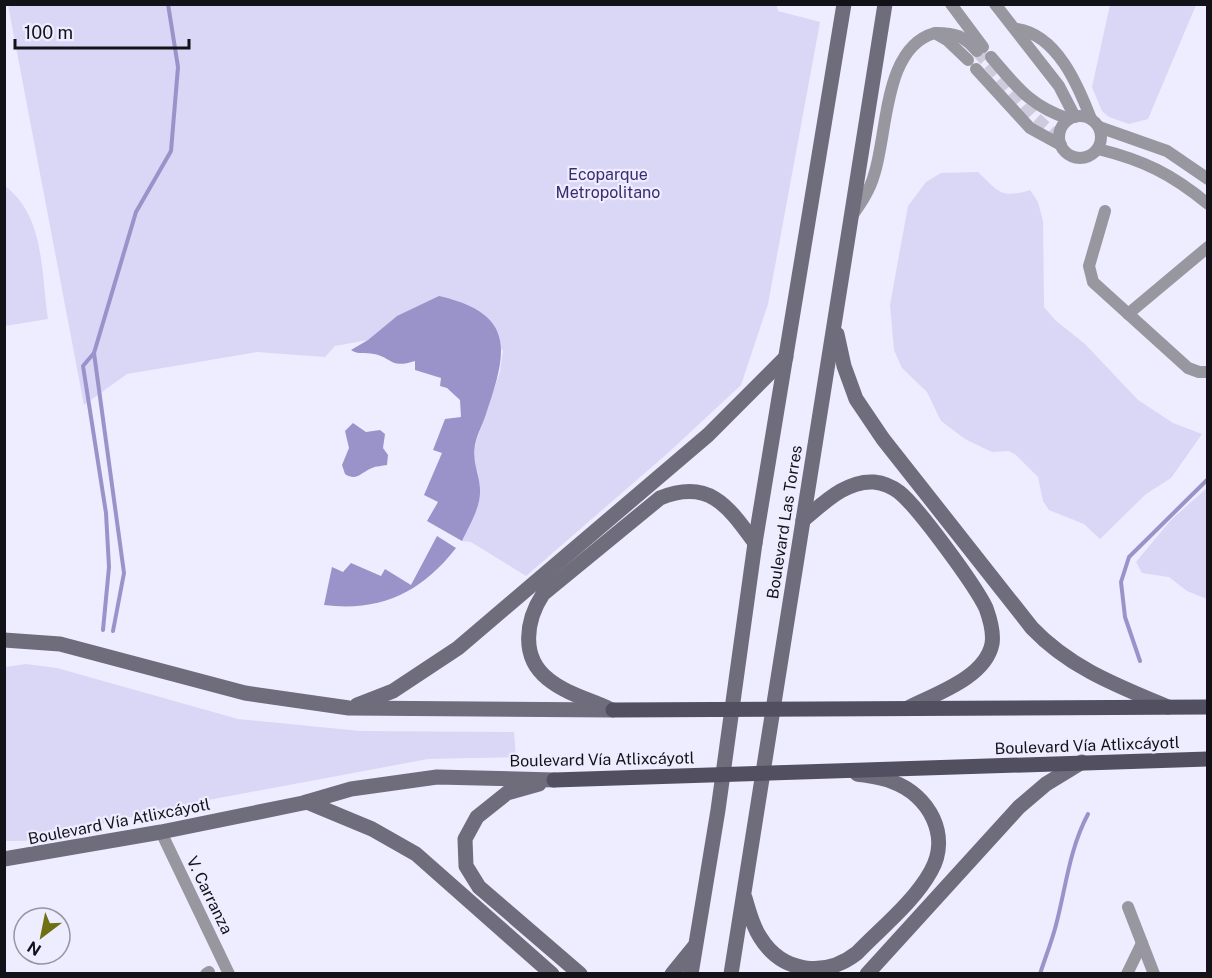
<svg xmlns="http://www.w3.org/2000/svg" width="1212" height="978" font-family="'Public Sans',sans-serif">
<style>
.green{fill:#d9d6f6}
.water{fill:#9a93c9}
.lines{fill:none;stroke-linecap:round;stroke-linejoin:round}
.stream{stroke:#9a93c9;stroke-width:4}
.street-tunnel{stroke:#cdcbdc;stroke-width:12;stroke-dasharray:12 6;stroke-linecap:butt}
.street{stroke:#9897a0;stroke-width:12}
.secondary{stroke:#6f6d7b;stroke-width:15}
.primary{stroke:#525060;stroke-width:15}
.labels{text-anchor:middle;stroke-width:4.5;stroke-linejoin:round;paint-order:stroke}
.park-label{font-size:16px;fill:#3c2c6e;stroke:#eeecff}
.street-label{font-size:16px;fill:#131219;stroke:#eeecff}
</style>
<rect width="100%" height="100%" fill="#eeecff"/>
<g class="green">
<polygon points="776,4 778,11 820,22 768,304 741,385 669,452 526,576 471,542 462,541 474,515 480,492 478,472 473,464 476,442 500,372 503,350 397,316 368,340 335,346 325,357 257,352 127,374 84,405 8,5"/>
<polygon points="1110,5 1196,5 1148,119 1129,124 1109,117 1102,111 1092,87"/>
<path d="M978 172C999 192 1001 199 1030 190L1038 202 1043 221 1044 307 1055 320 1085 344 1138 400 1173 423 1202 434 1171 478 1146 494 1100 539 1084 524 1049 510 1043 501 1038 477 1016 455 1009 451 992 452 965 439 941 421 927 392 902 368 894 350 890 305 908 206 926 182 941 173Z"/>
<path d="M5 186C45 216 41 273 48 319L5 326Z"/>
<polygon points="1207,488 1207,599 1187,591 1169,577 1142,573 1136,562 1171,520"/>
<polygon points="26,664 57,668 238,719 360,731 514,732 516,757 428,759 203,801 24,841 5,841 5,667"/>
</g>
<g class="water">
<path d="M439 296C517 314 507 352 486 414 483 424 477 434 475 445 472 464 479 471 480 489 481 507 469 526 462 541L427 521 438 502 424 495 442 453 433 450 445 419 461 417 460 400 447 388 440 386 441 378 415 370V361C390 369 393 358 374 354 365 352 358 355 351 350L368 340 397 316Z"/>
<path d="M353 423 366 432 380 430 385 434 383 448 388 455 387 465C382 466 376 466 372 468 361 472 357 482 345 474L342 465 349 448 345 431Z"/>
<path d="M437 536 456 548C421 593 380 612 324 605L332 567 343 572 351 563 381 576 385 569 411 585Z"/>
</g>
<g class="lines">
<g class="stream">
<polyline points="94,353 83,366 106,513 109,567 103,630"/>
<polyline points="113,631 124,573 94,353 136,212 171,151 178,67 168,4"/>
<polyline points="1140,661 1125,617 1121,582 1129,557 1208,479"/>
<path d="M1040 974C1045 958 1052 941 1056 925 1066 887 1069 850 1088 814"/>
</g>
<polyline class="street-tunnel" points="977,51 1036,118 1060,140"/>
<g class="street">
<polyline points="951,4 983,47"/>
<polyline points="995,4 1059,86 1075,117"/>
<path d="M1017 29C1057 35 1078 85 1091 119"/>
<path d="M936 33C956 33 964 36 977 51"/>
<path d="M991 57C1017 87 1030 106 1069 119"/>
<polyline points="976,69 1030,128 1061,145"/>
<circle cx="1080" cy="137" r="21"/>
<polyline points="1099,127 1167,151 1208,179"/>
<path d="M1098 149C1143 160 1172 174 1208 204"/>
<polyline points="1105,211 1089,266 1093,282 1188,368 1199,372 1208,372"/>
<path d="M852 216C861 203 870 190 874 175 888 133 883 47 935 33L947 40 968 60"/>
<polyline points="1128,314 1208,247"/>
<polyline points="161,832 229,974"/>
<polyline points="1128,907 1154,974"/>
<polyline points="206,974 209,972"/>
<polyline points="1127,974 1142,943"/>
</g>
<g class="secondary">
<path d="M837 334 844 366 856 399 883 439 1032 628C1070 668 1118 686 1168 707"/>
<path d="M803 520C823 504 846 480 874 482 883 483 891 486 899 492 918 507 975 585 986 608 990 619 994 632 992 644 985 678 935 694 908 708"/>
<polyline points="4,640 60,644 245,693 349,708 613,710"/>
<polyline points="357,705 393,691 458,648 708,435 786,357"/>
<path d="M608 708C588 699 565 693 548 679 520 657 526 620 543 594L660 498C709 478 728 506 755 543"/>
<polyline points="539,784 507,793 477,817 465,839 466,866 479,887 580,974"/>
<polyline points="307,802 372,829 416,854 552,974"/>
<polyline points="4,859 161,832 303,803 351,789 437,777 554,780"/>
<path d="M745 898C749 911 752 925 760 937 782 973 825 978 857 953 881 928 914 902 931 871 951 836 929 795 893 782 882 777 869 776 857 774"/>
<polyline points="672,974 694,947"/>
<polyline points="691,974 718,810 755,543 844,4"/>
<polyline points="731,974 885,4"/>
<polyline points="867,974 1019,807 1046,784 1082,762"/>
</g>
<g class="primary">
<polyline points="613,710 1208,707"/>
<polyline points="554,780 1208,759"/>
</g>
</g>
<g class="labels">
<g class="park-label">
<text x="608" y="180">Ecoparque<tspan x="608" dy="18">Metropolitano</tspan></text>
</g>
<g class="street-label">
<text transform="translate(784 522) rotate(-81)" y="6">Boulevard Las Torres</text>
<text transform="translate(1087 745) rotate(-2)" y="6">Boulevard Vía Atlixcáyotl</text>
<text transform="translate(602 759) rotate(-1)" y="6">Boulevard Vía Atlixcáyotl</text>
<text transform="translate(119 821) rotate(-11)" y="6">Boulevard Vía Atlixcáyotl</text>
<text transform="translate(210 895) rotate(64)" y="6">V. Carranza</text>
</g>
</g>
<rect width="1212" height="978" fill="none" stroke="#131219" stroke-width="12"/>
<g transform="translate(42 936) rotate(212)"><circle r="28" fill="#eeecff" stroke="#9695a3" stroke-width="1.5"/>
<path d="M0-4.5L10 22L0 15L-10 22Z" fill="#6e7013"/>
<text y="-9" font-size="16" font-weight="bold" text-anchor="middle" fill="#131219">N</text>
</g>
<path d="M15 39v9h174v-9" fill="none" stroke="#131219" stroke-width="3"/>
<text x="24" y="39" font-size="18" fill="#131219" stroke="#eeecff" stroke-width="4.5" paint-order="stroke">100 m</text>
</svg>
